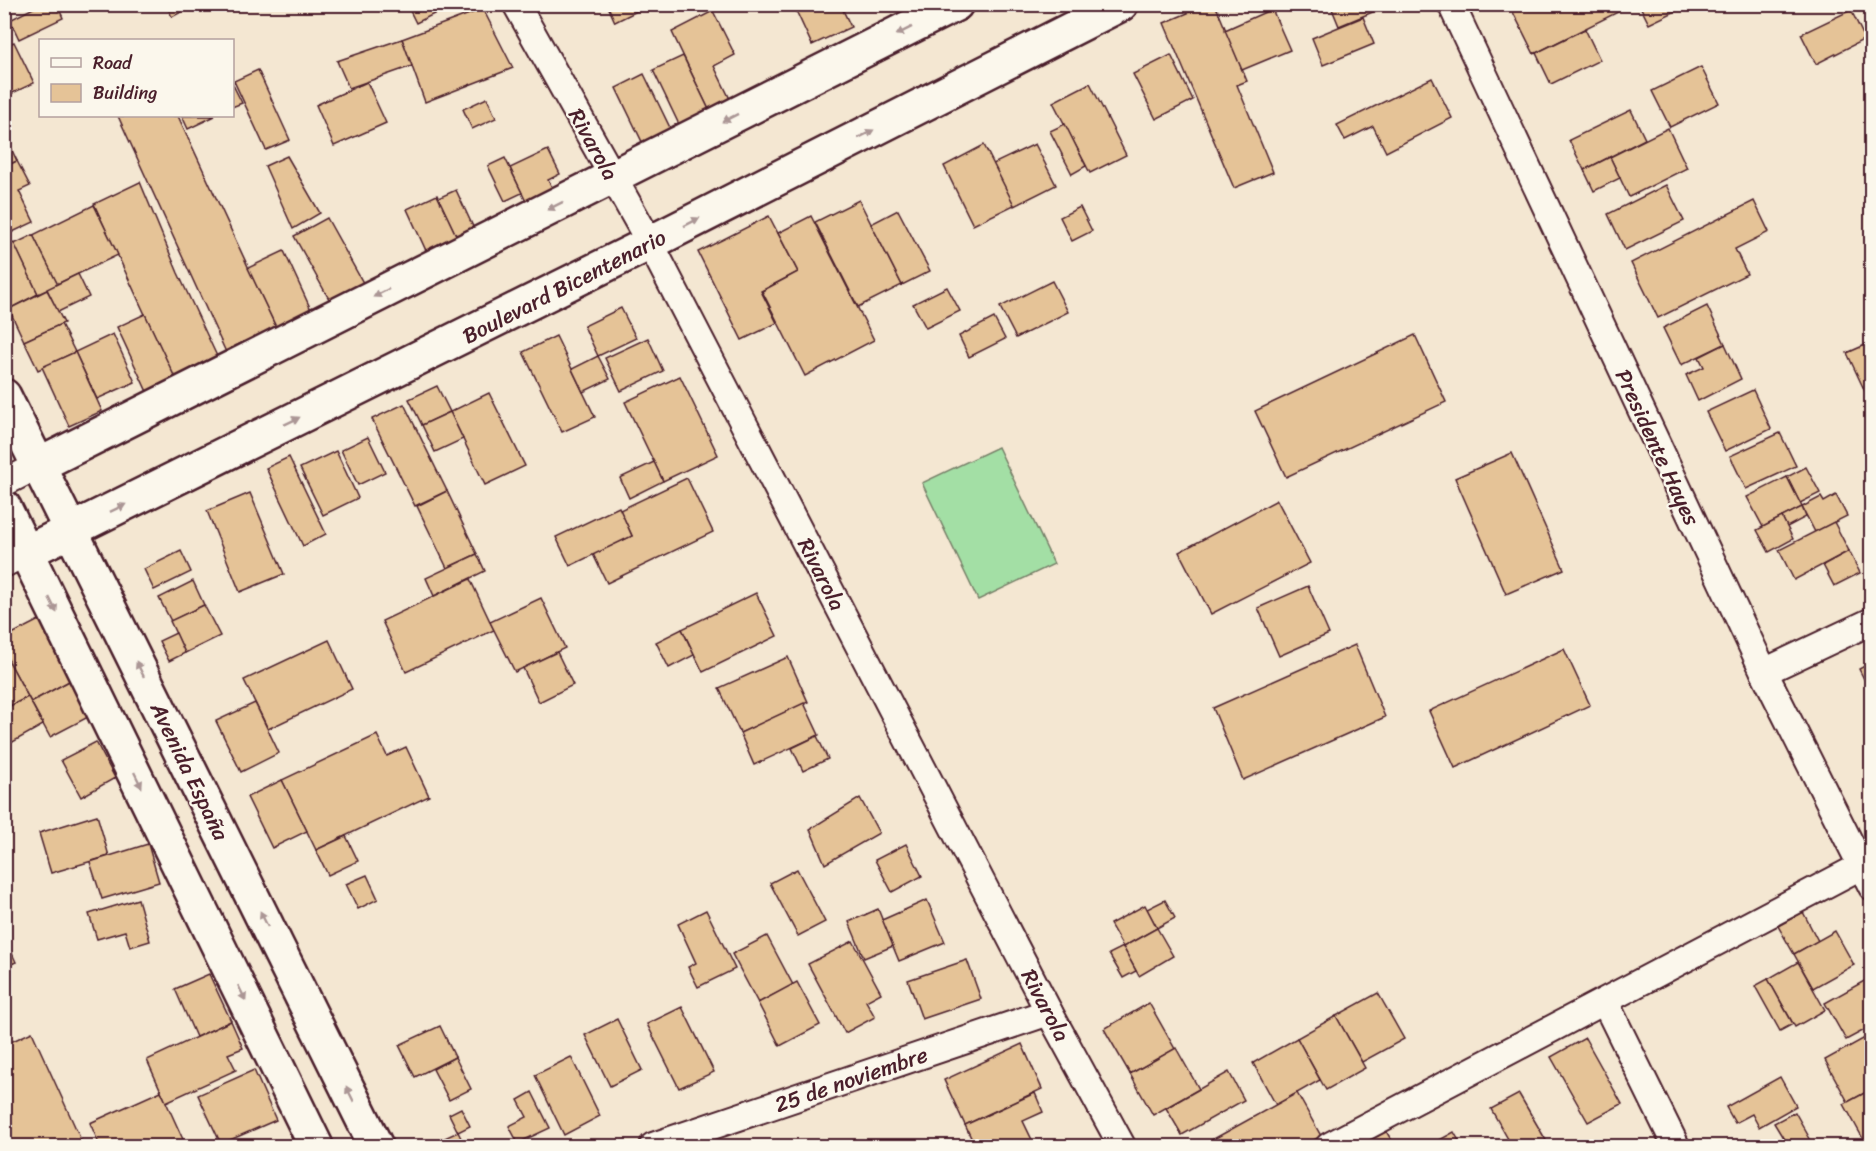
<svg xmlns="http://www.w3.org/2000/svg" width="1876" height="1151" font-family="Sriracha,sans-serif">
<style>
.garden{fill:#a3dfa5;stroke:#767f68;stroke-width:1.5}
.building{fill:#e5c397;stroke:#4a1f2b;stroke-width:1.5}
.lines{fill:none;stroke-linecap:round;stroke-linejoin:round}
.street-casing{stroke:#4a1f2b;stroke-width:30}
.secondary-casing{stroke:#4a1f2b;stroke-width:38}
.street{stroke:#fbf7ec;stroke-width:26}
.secondary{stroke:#fbf7ec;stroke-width:33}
.oneway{fill:#ab9695}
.labels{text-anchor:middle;stroke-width:4.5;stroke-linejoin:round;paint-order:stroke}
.street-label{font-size:22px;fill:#4a1f2b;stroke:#fbf7ec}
</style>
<rect width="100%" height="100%" fill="#f4e7d2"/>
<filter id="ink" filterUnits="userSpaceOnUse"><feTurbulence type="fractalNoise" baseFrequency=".0167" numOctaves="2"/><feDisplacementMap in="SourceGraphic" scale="12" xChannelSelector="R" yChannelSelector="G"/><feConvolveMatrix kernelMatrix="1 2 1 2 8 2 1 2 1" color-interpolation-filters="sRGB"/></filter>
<g filter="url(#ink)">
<polygon class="garden" points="998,447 1054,564 978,600 922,483"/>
<g class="building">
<polygon points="41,4 57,4 63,18 19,39 10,20"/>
<polygon points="166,4 196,4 172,17"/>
<polygon points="392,4 454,4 416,23 407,5 395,10"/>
<polygon points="607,4 651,4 615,22"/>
<polygon points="793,4 840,4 851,27 812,45"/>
<polygon points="1209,4 1215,4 1247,81 1237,85 1273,172 1234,188 1164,23"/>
<polygon points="1330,4 1392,4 1339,26"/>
<polygon points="1509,4 1614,4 1618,12 1534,54"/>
<polygon points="1639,4 1672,4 1676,11 1649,24"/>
<polygon points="483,9 513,68 425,102 402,39"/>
<polygon points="1272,9 1290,50 1242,70 1225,30"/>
<polygon points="1851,10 1865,39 1816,64 1801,34"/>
<polygon points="713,11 735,55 714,66 730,99 709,110 672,32"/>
<polygon points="1363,17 1374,44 1323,65 1312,38"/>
<polygon points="1585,29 1600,60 1551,84 1536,53"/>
<polygon points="402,39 412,66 349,88 337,61"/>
<polygon points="14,42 34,83 4,97 4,46"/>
<polygon points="1171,55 1193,100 1156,119 1133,74"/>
<polygon points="683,56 715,122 685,137 653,70"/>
<polygon points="1701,67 1719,103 1670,127 1652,91"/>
<polygon points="258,70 290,140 266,150 234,81"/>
<polygon points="644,74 675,138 647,152 616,88"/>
<polygon points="1432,78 1452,118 1386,152 1373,126 1345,140 1337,125"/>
<polygon points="367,82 386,123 334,146 316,105"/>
<polygon points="232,83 242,103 232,107"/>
<polygon points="1090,83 1126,155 1090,173 1053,102"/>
<polygon points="487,98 496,118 472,129 463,109"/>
<polygon points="1631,110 1645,139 1584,170 1569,140"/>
<polygon points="118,116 178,116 277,329 230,361"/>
<polygon points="182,116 215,116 188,129"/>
<polygon points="1065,124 1086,166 1072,174 1050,131"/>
<polygon points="1668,128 1687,168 1629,197 1610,157"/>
<polygon points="9,144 17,161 4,167 4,146"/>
<polygon points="1035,144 1056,185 1014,206 993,164"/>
<polygon points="984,145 1014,205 973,225 944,166"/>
<polygon points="548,150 560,174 548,180 557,196 530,210 510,168"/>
<polygon points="287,156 320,213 293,229 265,166"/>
<polygon points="1610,157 1620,178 1594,191 1584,170"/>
<polygon points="505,158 522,193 505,201 488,166"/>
<polygon points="17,161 30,186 19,191 34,222 4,236 4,167"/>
<polygon points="140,182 178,273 223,369 179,388 94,204"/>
<polygon points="1666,185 1684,221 1625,250 1608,214"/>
<polygon points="456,190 481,244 464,252 438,198"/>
<polygon points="437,195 464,252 433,266 407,209"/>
<polygon points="859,200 902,285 858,307 815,222"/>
<polygon points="1754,201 1769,232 1735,249 1747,274 1658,318 1631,263"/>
<polygon points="94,205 118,255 57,284 33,235"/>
<polygon points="1080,207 1092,231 1072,241 1060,217"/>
<polygon points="898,210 930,271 902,285 871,224"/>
<polygon points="769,216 798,272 761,291 777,323 742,340 698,252"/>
<polygon points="811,216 874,340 805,376 762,291 798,272 778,233"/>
<polygon points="327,218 367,290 334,308 294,236"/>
<polygon points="33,235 58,285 38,294 14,244"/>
<polygon points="14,243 38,294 9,309 4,300 4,248"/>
<polygon points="284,251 312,312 277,329 248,268"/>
<polygon points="78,274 89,297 58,312 47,289"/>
<polygon points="1052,281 1068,312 1016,338 1000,307"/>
<polygon points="947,287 960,311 926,328 913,304"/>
<polygon points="47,290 64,323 24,341 9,309"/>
<polygon points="1707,306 1725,344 1681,365 1663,328"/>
<polygon points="621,308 636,338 598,356 584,326"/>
<polygon points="145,314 177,382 149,396 117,327"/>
<polygon points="994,318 1005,339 969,357 959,336"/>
<polygon points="61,324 75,352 38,370 24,341"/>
<polygon points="113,334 135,382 97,399 75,352"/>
<polygon points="1415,335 1446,402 1286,477 1255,411"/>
<polygon points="556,336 595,417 562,432 523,352"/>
<polygon points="648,338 663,371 621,391 605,358"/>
<polygon points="1872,342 1872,398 1869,400 1847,353"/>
<polygon points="1725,344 1741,379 1698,401 1686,375 1704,367 1699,357"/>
<polygon points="75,352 102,411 69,426 42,367"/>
<polygon points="598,356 610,379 583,392 572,369"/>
<polygon points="680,376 718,455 663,481 625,402"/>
<polygon points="437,386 450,412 422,425 409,399"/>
<polygon points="1753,390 1771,429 1725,451 1706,412"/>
<polygon points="489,393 525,466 485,485 450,412"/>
<polygon points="404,404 447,491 415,506 372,419"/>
<polygon points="450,412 463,439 435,452 422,425"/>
<polygon points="1780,433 1796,466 1746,489 1730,456"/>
<polygon points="368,437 385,472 358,485 341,450"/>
<polygon points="336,451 358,498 323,515 300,468"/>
<polygon points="1512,453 1564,569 1506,594 1455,478"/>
<polygon points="289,457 326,534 303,546 266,468"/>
<polygon points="654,462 663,481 629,498 620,478"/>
<polygon points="1806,467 1820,493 1800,503 1787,477"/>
<polygon points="1787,477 1802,507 1763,527 1747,497"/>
<polygon points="687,478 713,532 607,583 593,554 632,536 620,510"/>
<polygon points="447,491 477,554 447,568 417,506"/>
<polygon points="250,493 284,574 240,592 207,511"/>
<polygon points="1836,495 1847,516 1815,532 1802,507 1821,497 1824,502"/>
<polygon points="1277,500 1310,563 1211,614 1179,552"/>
<polygon points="619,507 632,536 570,566 556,537"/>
<polygon points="1802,507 1806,517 1787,527 1782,517"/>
<polygon points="1782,517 1793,539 1769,552 1757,530"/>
<polygon points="1834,522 1849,551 1794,580 1779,550"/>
<polygon points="181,551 191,572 154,590 144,569"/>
<polygon points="1849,551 1860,573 1834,586 1823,565"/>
<polygon points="477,554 485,571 434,596 426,578"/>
<polygon points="470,579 494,630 406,672 382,621"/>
<polygon points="193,581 204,605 171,621 159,598"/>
<polygon points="1308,586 1329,634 1279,656 1258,608"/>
<polygon points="756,593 777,636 703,672 682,629"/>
<polygon points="541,598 565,648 515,672 490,622"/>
<polygon points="204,605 220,636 185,653 170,621"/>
<polygon points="41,619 73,679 31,702 4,652 4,638"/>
<polygon points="682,629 694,655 669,668 656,642"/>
<polygon points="176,633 185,653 169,661 159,641"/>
<polygon points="329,640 352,689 268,729 244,680"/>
<polygon points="1355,645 1385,717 1243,780 1213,708"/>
<polygon points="1564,649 1590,705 1455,768 1429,711"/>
<polygon points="4,652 28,697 4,709"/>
<polygon points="557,652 573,685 539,702 523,668"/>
<polygon points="788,657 808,702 740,733 719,688"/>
<polygon points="1872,662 1872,695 1859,669"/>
<polygon points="73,679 92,715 50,737 31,702"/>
<polygon points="28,697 43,725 11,743 4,730 4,709"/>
<polygon points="255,703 279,753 241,772 216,721"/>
<polygon points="804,703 819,735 754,765 740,733"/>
<polygon points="377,735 387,756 406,747 429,796 316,850 282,780"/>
<polygon points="817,736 828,759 803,771 792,748"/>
<polygon points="96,742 115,778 81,797 61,760"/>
<polygon points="282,780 307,831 272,848 247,797"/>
<polygon points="860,798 879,833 825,864 810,829"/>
<polygon points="97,815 109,856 51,873 39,833"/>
<polygon points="346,836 358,861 328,875 316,850"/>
<polygon points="148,844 159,882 102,899 90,862"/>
<polygon points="906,844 922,876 892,892 875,860"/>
<polygon points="797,869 825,922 798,936 770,883"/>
<polygon points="367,875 378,899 358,909 346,884"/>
<polygon points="138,899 150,941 130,947 125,931 97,939 89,914"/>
<polygon points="927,900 945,942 899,961 882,920"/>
<polygon points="1165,900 1175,918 1157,928 1147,909"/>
<polygon points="1145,905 1157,928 1123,947 1110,924"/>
<polygon points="878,909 893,946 864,958 849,922"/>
<polygon points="706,910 735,969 698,987 688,967 696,963 678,924"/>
<polygon points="1803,912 1818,941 1794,954 1778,926"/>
<polygon points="1157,928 1173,956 1139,976 1123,947"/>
<polygon points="1835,931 1854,965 1813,988 1794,954"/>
<polygon points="4,936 16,962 4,967"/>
<polygon points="767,936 793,985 758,1003 732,954"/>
<polygon points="853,941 881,993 866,1001 875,1017 845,1033 808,964"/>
<polygon points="1123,947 1136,971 1123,978 1109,954"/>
<polygon points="967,960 981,999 922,1019 908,980"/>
<polygon points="1798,962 1825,1010 1795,1027 1768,979"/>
<polygon points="209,974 231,1021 196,1037 175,989"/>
<polygon points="1768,979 1793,1024 1780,1031 1755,986"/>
<polygon points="1866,980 1872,990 1872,1026 1846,1040 1825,1003"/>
<polygon points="797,982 820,1025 780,1046 758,1003"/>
<polygon points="1378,993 1404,1039 1362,1062 1336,1016"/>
<polygon points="1149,1003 1175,1049 1130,1074 1104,1029"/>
<polygon points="682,1007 714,1072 679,1088 647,1024"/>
<polygon points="1336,1016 1365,1068 1326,1090 1297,1038"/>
<polygon points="617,1019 642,1070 610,1086 585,1035"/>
<polygon points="231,1021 243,1048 228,1054 236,1070 166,1102 147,1060"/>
<polygon points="440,1026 455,1057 415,1077 399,1045"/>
<polygon points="32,1032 82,1142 73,1146 11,1146 4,1132 4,1045"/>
<polygon points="1872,1034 1872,1089 1848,1102 1825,1060"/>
<polygon points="1297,1038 1320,1080 1276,1105 1253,1063"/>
<polygon points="1585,1038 1622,1104 1588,1122 1551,1057"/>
<polygon points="1022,1044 1042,1089 965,1125 944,1080"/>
<polygon points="1176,1048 1199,1089 1153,1115 1130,1074"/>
<polygon points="455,1057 471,1089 449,1100 433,1069"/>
<polygon points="571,1057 600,1116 564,1135 535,1075"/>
<polygon points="254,1070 276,1120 221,1144 198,1095"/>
<polygon points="1229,1072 1244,1100 1182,1135 1166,1108"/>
<polygon points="1780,1077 1796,1106 1759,1127 1752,1114 1735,1123 1726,1107"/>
<polygon points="1872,1089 1872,1145 1867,1146 1844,1104"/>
<polygon points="161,1091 186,1146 100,1146 90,1123"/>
<polygon points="532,1092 550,1128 518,1143 509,1126 527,1117 518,1100"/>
<polygon points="1035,1093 1043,1112 1023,1121 1035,1146 975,1146 965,1125"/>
<polygon points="1297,1093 1321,1136 1303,1146 1201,1146"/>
<polygon points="1519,1094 1547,1142 1539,1146 1512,1146 1491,1109"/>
<polygon points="461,1108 470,1126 458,1132 449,1114"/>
<polygon points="1795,1112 1814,1146 1788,1146 1774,1123"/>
<polygon points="1386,1131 1395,1146 1361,1146"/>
<polygon points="458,1132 465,1146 443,1146 440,1140"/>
<polygon points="1454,1132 1462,1146 1429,1146"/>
</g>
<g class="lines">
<defs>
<g id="street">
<polyline points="516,4 650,243 1049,1012 1122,1146"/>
<polyline points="1451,4 1764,672 1872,887"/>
<polyline points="4,483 39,465"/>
<polyline points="4,564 27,552"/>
<polyline points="1764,672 1872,621"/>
<polyline points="1605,1002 1676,1146"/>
<polyline points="653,1146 1049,1012"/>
<polyline points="1329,1146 1861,866"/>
</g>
<g id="secondary">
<polyline points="4,396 376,1146"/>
<polyline points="39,465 956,4"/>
<polyline points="4,507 316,1146"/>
<polyline points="27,552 650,243 1121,4"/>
</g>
</defs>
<use href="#street" class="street-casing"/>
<use href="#secondary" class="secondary-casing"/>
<use href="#street" class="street"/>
<use href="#secondary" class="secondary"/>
</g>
<defs><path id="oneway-solid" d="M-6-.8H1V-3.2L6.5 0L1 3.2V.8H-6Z" transform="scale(1.5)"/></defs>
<g class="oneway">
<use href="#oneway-solid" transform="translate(904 31) rotate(153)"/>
<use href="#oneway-solid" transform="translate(730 118) rotate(153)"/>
<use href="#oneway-solid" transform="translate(866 134) rotate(-27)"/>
<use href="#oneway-solid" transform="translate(555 206) rotate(153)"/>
<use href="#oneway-solid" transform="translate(692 222) rotate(-27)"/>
<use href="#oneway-solid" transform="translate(381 293) rotate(153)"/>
<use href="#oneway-solid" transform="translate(292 421) rotate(-26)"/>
<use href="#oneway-solid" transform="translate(118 508) rotate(-26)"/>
<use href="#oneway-solid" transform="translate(53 605) rotate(64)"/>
<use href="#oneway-solid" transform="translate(140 669) rotate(-116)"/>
<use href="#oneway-solid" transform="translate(138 780) rotate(64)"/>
<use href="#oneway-solid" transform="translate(264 919) rotate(-116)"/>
<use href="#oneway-solid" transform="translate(242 993) rotate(64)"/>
<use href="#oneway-solid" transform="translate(350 1094) rotate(-116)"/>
</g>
</g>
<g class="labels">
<g class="street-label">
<text transform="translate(594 144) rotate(61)" y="8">Rivarola</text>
<text transform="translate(564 286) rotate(-27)" y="8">Boulevard Bicentenario</text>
<text transform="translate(1658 447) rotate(65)" y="8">Presidente Hayes</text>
<text transform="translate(822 574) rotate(63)" y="8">Rivarola</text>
<text transform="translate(190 771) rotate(64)" y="8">Avenida España</text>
<text transform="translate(1046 1005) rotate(62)" y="8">Rivarola</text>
<text transform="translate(851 1079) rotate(-19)" y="8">25 de noviembre</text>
</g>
</g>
<rect width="1876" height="1151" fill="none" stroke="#fbf7ec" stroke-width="24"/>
<rect x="12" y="12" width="1852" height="1127" fill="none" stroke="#4a1f2b" stroke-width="2" filter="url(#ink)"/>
<rect x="39" y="39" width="195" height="78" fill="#fbf7ec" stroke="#b4a19f" stroke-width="1.5"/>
<rect x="51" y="58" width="30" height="9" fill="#fbf7ec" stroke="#b4a19f" stroke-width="1.5"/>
<text x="93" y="69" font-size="18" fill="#4a1f2b">Road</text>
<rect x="51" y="84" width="30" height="18" fill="#e5c397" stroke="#b4a19f" stroke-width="1.5"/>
<text x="93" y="99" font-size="18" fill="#4a1f2b">Building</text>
</svg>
